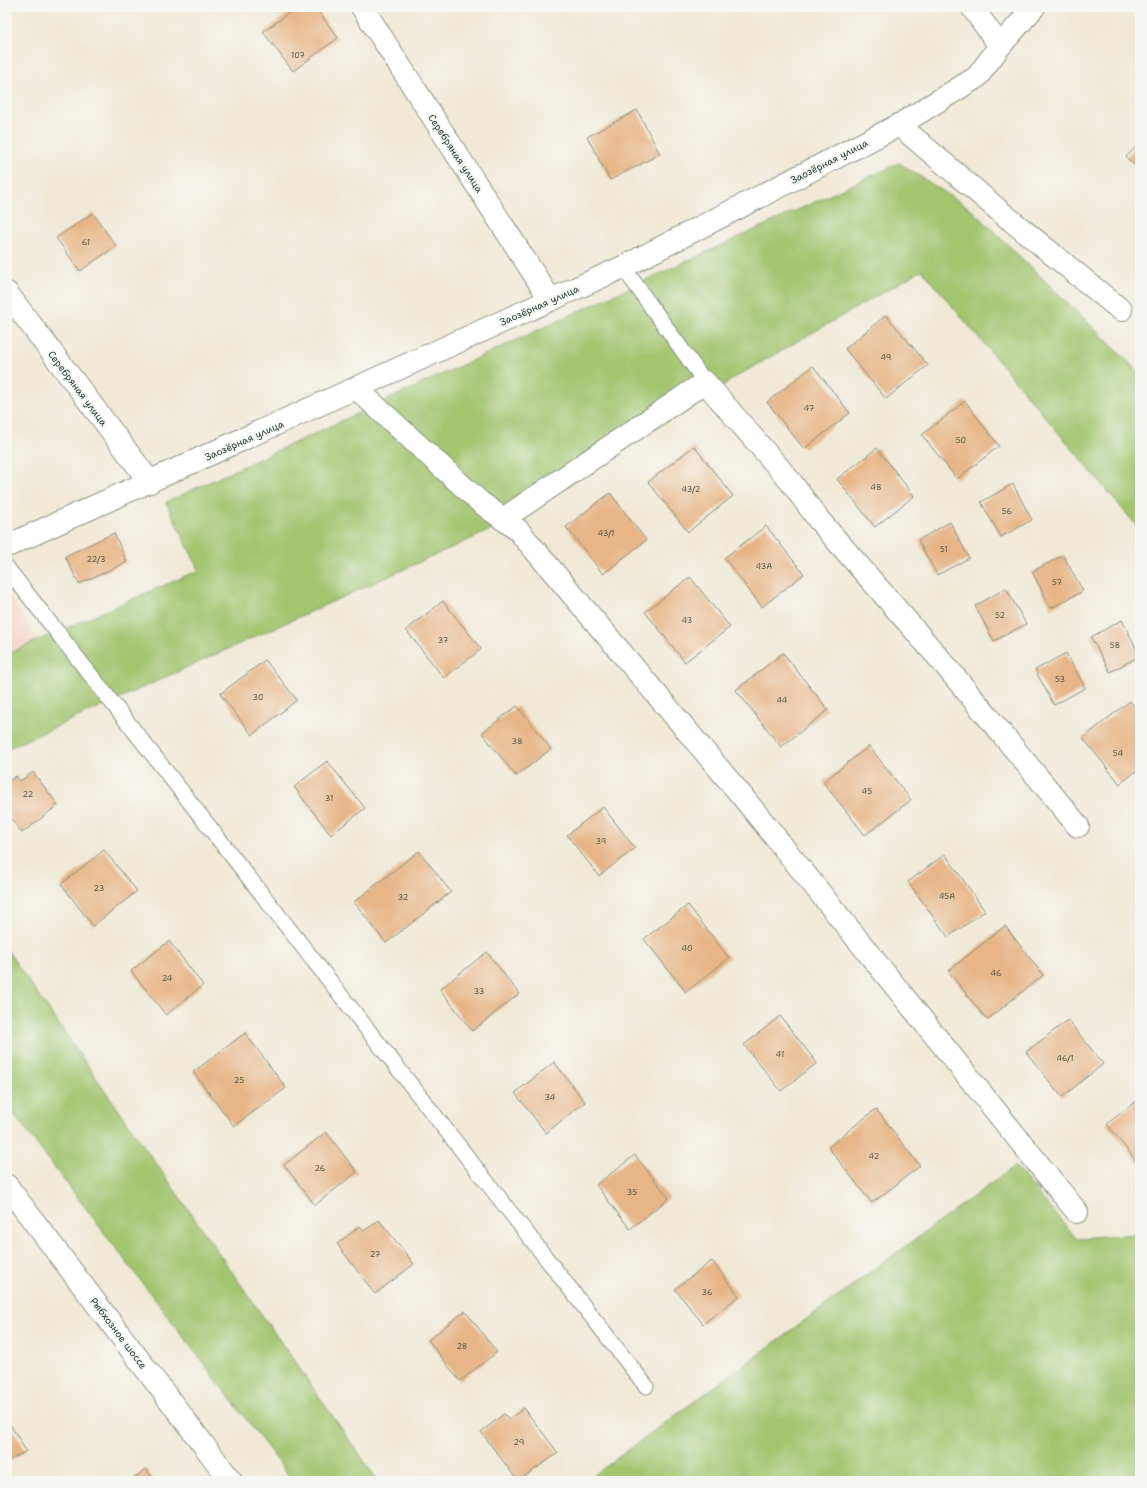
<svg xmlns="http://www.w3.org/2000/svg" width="1147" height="1488" font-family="'Shantell Sans',sans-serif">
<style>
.built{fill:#f6d2c3}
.green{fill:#a2c56e;stroke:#608151}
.building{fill:#e7b586}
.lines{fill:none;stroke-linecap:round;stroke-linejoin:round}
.service-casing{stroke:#889384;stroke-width:17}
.minor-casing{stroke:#889384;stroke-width:24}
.tertiary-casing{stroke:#889384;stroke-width:24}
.service{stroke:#fff;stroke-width:15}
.minor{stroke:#fff;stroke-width:22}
.tertiary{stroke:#fff;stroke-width:22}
.labels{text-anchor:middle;stroke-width:4;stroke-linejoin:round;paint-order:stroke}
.number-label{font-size:8px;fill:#515b48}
.street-label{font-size:10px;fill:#1f3d34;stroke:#f6f6f2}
</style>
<rect width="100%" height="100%" fill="#f6f6f2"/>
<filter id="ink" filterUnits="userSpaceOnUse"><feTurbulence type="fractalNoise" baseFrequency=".025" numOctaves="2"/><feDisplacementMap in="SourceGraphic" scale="8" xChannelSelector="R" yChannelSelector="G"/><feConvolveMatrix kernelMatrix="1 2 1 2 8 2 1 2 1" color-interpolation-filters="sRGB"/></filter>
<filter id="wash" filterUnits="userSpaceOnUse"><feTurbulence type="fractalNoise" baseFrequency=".012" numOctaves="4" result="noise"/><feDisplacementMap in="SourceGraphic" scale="16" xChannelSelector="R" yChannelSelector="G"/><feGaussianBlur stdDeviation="0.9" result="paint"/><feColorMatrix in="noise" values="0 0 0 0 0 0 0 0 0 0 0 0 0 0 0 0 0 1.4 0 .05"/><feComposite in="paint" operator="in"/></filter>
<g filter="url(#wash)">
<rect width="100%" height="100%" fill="#f0e9d5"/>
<polygon class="built" points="7,593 38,640 7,654"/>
<g class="green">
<polygon points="899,163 971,209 1140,373 1140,530 922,270 739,375 515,519 7,749 7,654 199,570 166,502"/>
<polygon points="7,950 378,1481 293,1481 7,1105"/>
<polygon points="1015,1166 1076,1238 1140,1234 1140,1481 586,1481"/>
</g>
<g id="blocks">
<g class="building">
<polygon points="297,7 315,7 338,38 293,71 263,32"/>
<polygon points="637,110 660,154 610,180 587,137"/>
<polygon points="1140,143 1140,171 1126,157"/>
<polygon points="93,213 116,246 80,271 56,238"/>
<polygon points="886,315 928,365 886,399 845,349"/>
<polygon points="813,366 850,413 804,449 767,402"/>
<polygon points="965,401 999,446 957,479 922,435"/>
<polygon points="694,446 733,496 688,532 648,482"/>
<polygon points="877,448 914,496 875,527 837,479"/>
<polygon points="1013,484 1032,520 1001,537 981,502"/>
<polygon points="610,493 646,540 603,574 566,527"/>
<polygon points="950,522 969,558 937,575 918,540"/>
<polygon points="766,526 804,574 762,607 724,558"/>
<polygon points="114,533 127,562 79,584 65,556"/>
<polygon points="1063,555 1083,591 1051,608 1032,572"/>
<polygon points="690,577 730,627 685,662 645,612"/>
<polygon points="1006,588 1026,624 994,641 975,606"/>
<polygon points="443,601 481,649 444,678 406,630"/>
<polygon points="1122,620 1140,656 1110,672 1091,637"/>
<polygon points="783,653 828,710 781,747 736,690"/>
<polygon points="1066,653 1085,688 1054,705 1035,670"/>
<polygon points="265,660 297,700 252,735 220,694"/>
<polygon points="1130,701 1140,714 1140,768 1120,784 1083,738"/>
<polygon points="517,706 551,749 516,776 482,733"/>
<polygon points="869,746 911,800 865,835 823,782"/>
<polygon points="327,761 365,808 331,835 294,787"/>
<polygon points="33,772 58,805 22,833 7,813 7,783 16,776 20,781"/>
<polygon points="603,807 635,848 599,876 567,835"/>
<polygon points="104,850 137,891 93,926 61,884"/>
<polygon points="419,851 451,892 386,943 354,902"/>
<polygon points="945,854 985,911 948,937 908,882"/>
<polygon points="688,905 729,958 686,992 644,939"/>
<polygon points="1005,926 1043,975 987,1020 948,971"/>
<polygon points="169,941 203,985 166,1015 131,971"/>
<polygon points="487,952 519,994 472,1031 440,989"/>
<polygon points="780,1016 817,1063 781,1091 744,1045"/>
<polygon points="1068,1020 1103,1064 1062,1097 1026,1052"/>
<polygon points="245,1033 286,1088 234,1126 193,1072"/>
<polygon points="554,1062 585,1102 546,1133 515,1093"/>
<polygon points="1140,1098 1140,1166 1107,1124"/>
<polygon points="876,1109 920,1166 872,1203 828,1147"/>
<polygon points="326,1132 357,1172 315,1205 284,1165"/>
<polygon points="635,1155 669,1198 630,1229 596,1185"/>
<polygon points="379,1220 414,1264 375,1294 337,1244 360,1226 364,1231"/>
<polygon points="712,1261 739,1296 703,1324 675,1289"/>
<polygon points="465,1311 497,1352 460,1381 428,1340"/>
<polygon points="524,1408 558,1453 518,1481 481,1432 504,1414 509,1419"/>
<polygon points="7,1419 26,1451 7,1462"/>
<polygon points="146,1469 155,1481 130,1481"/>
</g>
</g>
</g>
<g filter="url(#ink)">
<use href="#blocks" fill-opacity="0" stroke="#889384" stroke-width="1"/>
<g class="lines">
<defs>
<g id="service">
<polyline points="623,267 705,382"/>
<polyline points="7,568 646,1386"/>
</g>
<g id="minor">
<polyline points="362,7 550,299"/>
<polyline points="972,7 1000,46"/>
<polyline points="899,125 1002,213 1121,310"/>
<polyline points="7,293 150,482"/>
<polyline points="357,389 480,502 518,530 742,796 1077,1212"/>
<polyline points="503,519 705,382 791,482 818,519 945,665 1078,826"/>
<polyline points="7,546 623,267 899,125 977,77 1000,46 1034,7"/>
</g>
<polyline id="tertiary" points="7,1186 231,1481"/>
</defs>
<use href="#service" class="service-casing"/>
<use href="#minor" class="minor-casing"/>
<use href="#tertiary" class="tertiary-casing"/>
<use href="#service" class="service"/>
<use href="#minor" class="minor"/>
<use href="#tertiary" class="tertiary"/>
</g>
</g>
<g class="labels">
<g class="number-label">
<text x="298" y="58">107</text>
<text x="86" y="245">61</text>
<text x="886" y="360">49</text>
<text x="809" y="411">47</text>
<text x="961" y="443">50</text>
<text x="876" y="490">48</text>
<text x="691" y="492">43/2</text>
<text x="1007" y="514">56</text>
<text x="606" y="536">43/1</text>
<text x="944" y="552">51</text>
<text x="96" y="562">22/3</text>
<text x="764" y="569">43А</text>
<text x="1057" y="585">57</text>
<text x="1000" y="618">52</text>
<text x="687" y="623">43</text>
<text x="443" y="643">37</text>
<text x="1115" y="648">58</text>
<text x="1060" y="682">53</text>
<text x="258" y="700">30</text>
<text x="782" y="703">44</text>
<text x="517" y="744">38</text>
<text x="1118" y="756">54</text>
<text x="867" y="794">45</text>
<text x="28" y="797">22</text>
<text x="329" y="801">31</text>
<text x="601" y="844">39</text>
<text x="99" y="891">23</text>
<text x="947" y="899">45А</text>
<text x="403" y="900">32</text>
<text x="687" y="951">40</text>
<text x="996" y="976">46</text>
<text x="167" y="981">24</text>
<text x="479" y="994">33</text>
<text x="780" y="1057">41</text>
<text x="1065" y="1061">46/1</text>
<text x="239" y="1083">25</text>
<text x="550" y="1100">34</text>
<text x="874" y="1159">42</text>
<text x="320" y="1171">26</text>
<text x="632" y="1195">35</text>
<text x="375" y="1257">27</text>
<text x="707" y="1295">36</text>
<text x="462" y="1349">28</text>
<text x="519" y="1445">29</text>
</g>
<g class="street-label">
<text transform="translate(456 153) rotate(57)" y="4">Серебряная улица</text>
<text transform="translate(829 161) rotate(-27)" y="4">Заозёрная улица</text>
<text transform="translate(539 305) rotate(-24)" y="4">Заозёрная улица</text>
<text transform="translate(78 388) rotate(53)" y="4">Серебряная улица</text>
<text transform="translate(244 440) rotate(-24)" y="4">Заозёрная улица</text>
<text transform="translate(119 1333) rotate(53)" y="4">Рыбхозное шоссе</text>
</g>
</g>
<rect width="1147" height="1488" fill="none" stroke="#f6f6f2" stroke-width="24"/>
</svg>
